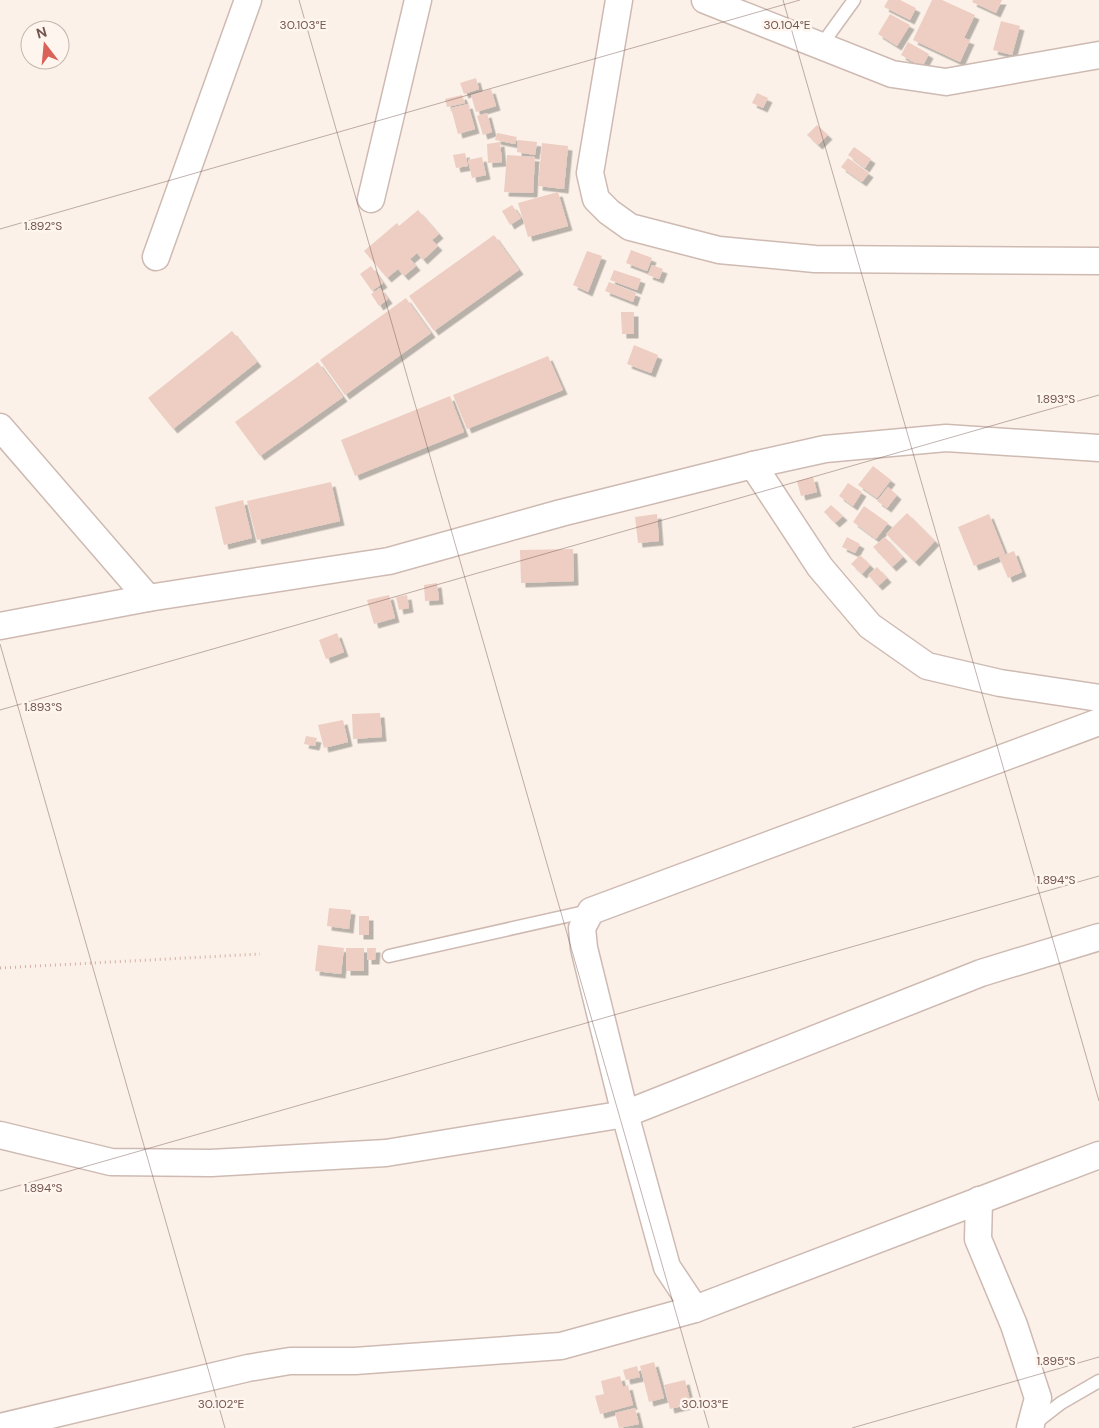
<svg xmlns="http://www.w3.org/2000/svg" width="1099" height="1428" font-family="'DM Sans',sans-serif">
<style>
.building{fill:#eecdc2;filter:url(#shadow)}
.lines{fill:none;stroke-linecap:round;stroke-linejoin:round}
.lane-casing{stroke:#cebab2;stroke-width:15}
.street-casing{stroke:#cebab2;stroke-width:29}
.path{stroke:#d3b0a5;stroke-width:3;stroke-dasharray:1 4;stroke-linecap:butt}
.lane{stroke:#fff;stroke-width:12}
.street{stroke:#fff;stroke-width:26}
.ticks{fill:none;stroke:#73564e;stroke-width:1;stroke-opacity:0.45}
.ticks-label{font-size:12px;text-anchor:middle;fill:#73564e;stroke:#fef5ef;stroke-width:5;stroke-linejoin:round;paint-order:stroke}
</style>
<defs>
<filter id="shadow"><feDropShadow dx="4.5" dy="4.5" stdDeviation="0" flood-color="#0004"/></filter>
</defs>
<rect width="100%" height="100%" fill="#fbf1e8"/>
<g class="building">
<polygon points="888,0 900,0 916,8 910,20 884,7"/>
<polygon points="932,0 942,0 975,15 964,38 970,40 960,62 913,40"/>
<polygon points="973,0 1002,0 996,13 972,2"/>
<polygon points="890,14 910,25 897,46 878,34"/>
<polygon points="1001,21 1020,26 1012,55 993,50"/>
<polygon points="908,42 929,54 922,67 901,55"/>
<polygon points="476,78 479,89 464,94 460,83"/>
<polygon points="491,89 496,106 476,112 471,95"/>
<polygon points="757,93 768,98 763,108 752,103"/>
<polygon points="462,95 465,103 447,107 445,99"/>
<polygon points="468,104 475,129 458,134 451,108"/>
<polygon points="487,113 492,132 483,135 477,116"/>
<polygon points="817,125 828,135 818,145 807,135"/>
<polygon points="497,133 517,137 515,144 495,140"/>
<polygon points="518,140 537,142 535,155 517,152"/>
<polygon points="500,142 502,162 488,163 487,144"/>
<polygon points="542,143 568,146 564,189 538,186"/>
<polygon points="854,147 871,159 865,168 848,155"/>
<polygon points="465,153 468,166 456,168 453,155"/>
<polygon points="507,155 535,157 533,193 504,192"/>
<polygon points="482,157 486,175 472,178 468,160"/>
<polygon points="848,158 869,173 862,182 841,167"/>
<polygon points="558,192 568,226 528,237 518,203"/>
<polygon points="512,205 521,218 510,225 502,211"/>
<polygon points="418,210 439,234 432,240 438,246 423,260 417,253 410,259 416,266 404,276 398,269 387,278 364,251 397,223 399,226"/>
<polygon points="494,235 519,270 434,331 409,296"/>
<polygon points="631,250 652,258 647,271 626,263"/>
<polygon points="587,251 602,256 588,292 573,285"/>
<polygon points="652,265 663,269 659,279 648,275"/>
<polygon points="371,266 383,283 372,291 360,274"/>
<polygon points="614,270 641,279 637,290 610,280"/>
<polygon points="609,282 636,293 633,302 605,291"/>
<polygon points="380,288 388,299 379,306 371,294"/>
<polygon points="406,298 431,333 345,395 320,360"/>
<polygon points="621,312 634,312 634,334 622,334"/>
<polygon points="232,331 257,362 173,429 148,398"/>
<polygon points="634,345 658,355 651,373 627,364"/>
<polygon points="548,356 563,390 467,429 453,395"/>
<polygon points="318,362 343,397 260,456 235,422"/>
<polygon points="450,396 464,432 355,476 341,440"/>
<polygon points="873,466 891,480 877,498 858,485"/>
<polygon points="813,477 817,492 801,496 797,481"/>
<polygon points="331,482 340,521 257,540 247,501"/>
<polygon points="848,483 862,492 853,506 839,496"/>
<polygon points="888,487 897,495 887,508 877,501"/>
<polygon points="243,500 252,538 224,545 215,507"/>
<polygon points="831,505 843,516 835,523 824,512"/>
<polygon points="864,506 888,523 876,539 853,522"/>
<polygon points="907,513 935,541 915,562 886,534"/>
<polygon points="657,514 659,541 638,543 635,517"/>
<polygon points="989,514 1005,554 974,566 958,527"/>
<polygon points="847,537 860,544 855,553 842,547"/>
<polygon points="885,537 903,557 892,567 873,547"/>
<polygon points="573,549 574,581 521,583 520,550"/>
<polygon points="1014,551 1022,572 1008,578 999,557"/>
<polygon points="860,555 870,565 862,574 851,564"/>
<polygon points="877,567 887,578 878,586 868,575"/>
<polygon points="437,583 439,600 425,601 424,585"/>
<polygon points="389,595 395,618 374,624 367,600"/>
<polygon points="407,595 409,608 399,610 396,597"/>
<polygon points="337,633 344,652 326,659 319,640"/>
<polygon points="380,713 382,737 353,739 352,714"/>
<polygon points="343,720 348,742 324,748 318,725"/>
<polygon points="306,736 317,738 315,746 304,744"/>
<polygon points="329,908 351,910 349,929 327,926"/>
<rect x="359" y="916" width="10" height="19"/>
<polygon points="318,945 344,948 341,974 315,971"/>
<rect x="346" y="948" width="18" height="23"/>
<polygon points="367,948 376,948 375,960 367,960"/>
<polygon points="654,1362 664,1398 649,1402 640,1366"/>
<polygon points="637,1366 640,1377 626,1380 623,1370"/>
<polygon points="620,1376 623,1387 628,1385 633,1405 600,1414 595,1396 604,1394 601,1381"/>
<polygon points="685,1380 691,1404 670,1409 664,1385"/>
<polygon points="635,1408 639,1424 619,1428 615,1413"/>
</g>
<g class="lines">
<defs>
<g id="lane">
<polyline points="820,47 854,0"/>
<polyline points="389,956 589,911"/>
<polyline points="1034,1424 1061,1403 1099,1381"/>
</g>
<g id="street">
<polyline points="619,0 590,173 596,199 609,212 630,227 719,250 815,259 1099,261"/>
<polyline points="705,0 892,74 946,82 1099,55"/>
<polyline points="371,199 418,0"/>
<polyline points="156,257 248,0"/>
<polyline points="0,427 148,598"/>
<polyline points="753,465 820,567 870,626 927,666 1000,683 1099,698"/>
<polyline points="0,626 148,598 389,561 561,513 753,465 825,449 946,438 1099,448"/>
<polyline points="0,1135 111,1162 211,1163 386,1153 625,1114 981,973 1099,937"/>
<polyline points="979,1200 978,1239 1014,1325 1038,1398 1030,1428"/>
<polyline points="695,1309 667,1267 625,1114 584,948 582,928 591,911 1099,722"/>
<polyline points="0,1427 248,1368 290,1361 355,1361 561,1346 695,1309 1099,1155"/>
</g>
</defs>
<use href="#lane" class="lane-casing"/>
<use href="#street" class="street-casing"/>
<polyline class="path" points="0,968 260,954"/>
<use href="#lane" class="lane"/>
<use href="#street" class="street"/>
</g>
<path class="ticks" d="M299 0 709 1428M783 0 1099 1101M0 229 800 0M0 644 225 1428M0 710 1099 395M0 1191 1099 876M852 1428 1099 1357"/>
<g class="ticks-label">
<text x="303" y="29">30.103°E</text>
<text x="787" y="29">30.104°E</text>
<text x="43" y="230">1.892°S</text>
<text x="1056" y="403">1.893°S</text>
<text x="43" y="711">1.893°S</text>
<text x="1056" y="884">1.894°S</text>
<text x="43" y="1192">1.894°S</text>
<text x="1056" y="1365">1.895°S</text>
<text x="221" y="1408">30.102°E</text>
<text x="705" y="1408">30.103°E</text>
</g>
<g transform="translate(45 45) rotate(344)"><circle r="24" fill="#fef5ef" stroke="#c6b5af"/>
<path d="M0-4L9 19L0 12L-9 19Z" fill="#da6158"/>
<text y="-8" font-size="14" font-weight="bold" text-anchor="middle" fill="#73564e">N</text>
</g>
</svg>
